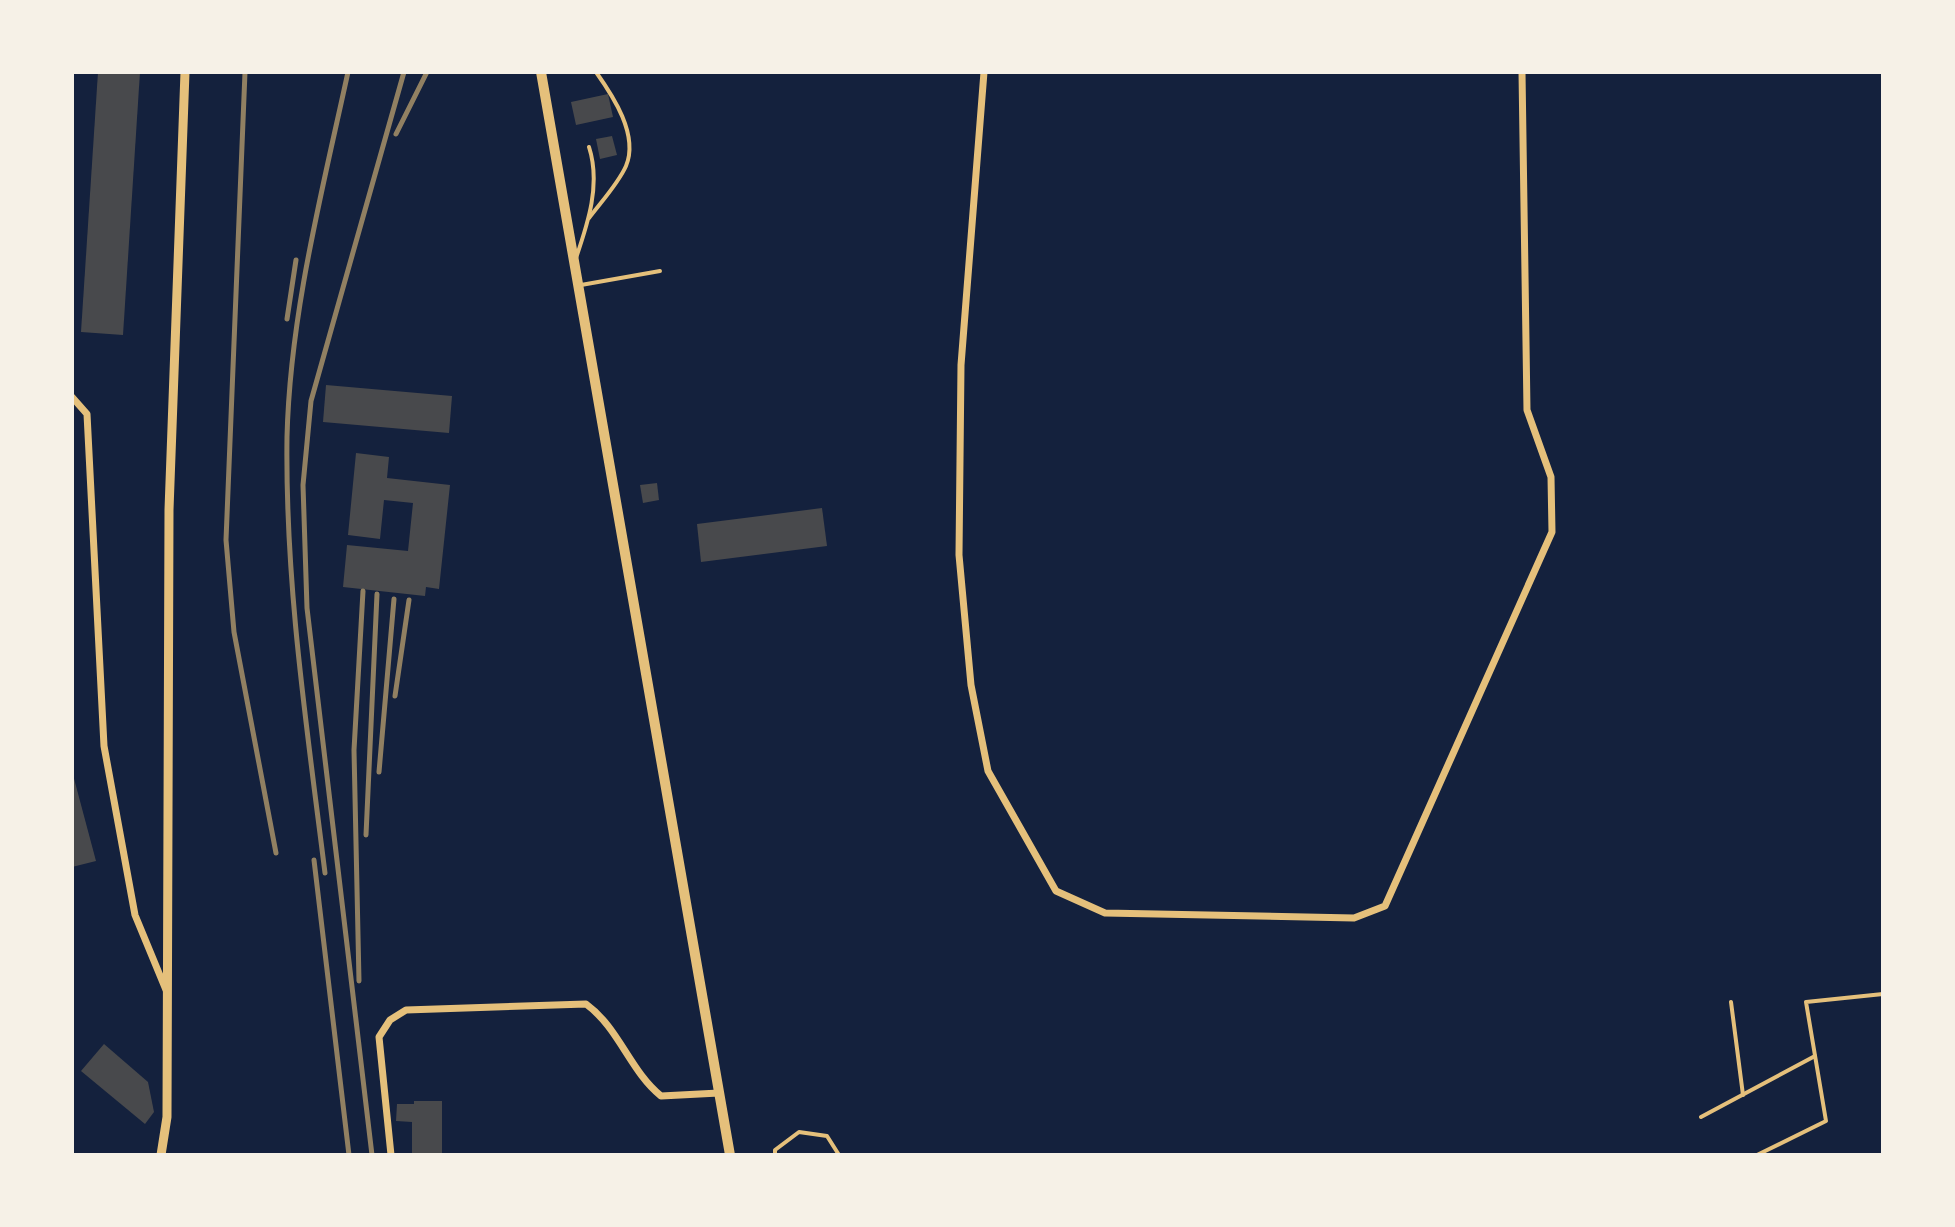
<svg xmlns="http://www.w3.org/2000/svg" width="1955" height="1227" font-family="Commissioner,sans-serif">
<style>
.building{fill:#48494c}
.lines{fill:none;stroke-linecap:round;stroke-linejoin:round}
.service{stroke:#e5c07b;stroke-width:4}
.minor{stroke:#e5c07b;stroke-width:7}
.tertiary{stroke:#e5c07b;stroke-width:9}
.secondary{stroke:#e5c07b;stroke-width:10}
.rail{stroke:#918062;stroke-width:5}
</style>
<rect width="100%" height="100%" fill="#14213d"/>
<g class="building">
<polygon points="98,72 140,72 123,335 81,332"/>
<polygon points="608,94 613,117 576,125 571,102"/>
<polygon points="612,136 617,155 600,159 596,139"/>
<polygon points="326,385 452,396 449,433 323,422"/>
<polygon points="356,453 389,457 387,478 450,485 439,589 426,587 425,596 343,587 347,545 408,551 413,503 384,500 380,539 348,535"/>
<polygon points="657,483 659,500 643,503 640,485"/>
<polygon points="822,508 827,546 701,562 697,524"/>
<polygon points="72,771 96,861 72,867"/>
<polygon points="104,1044 148,1082 154,1112 145,1124 81,1071"/>
<polygon points="414,1101 442,1101 442,1155 412,1155 412,1122 396,1121 397,1104 414,1104"/>
</g>
<g class="lines">
<g class="service">
<path d="M589 218C601 202 618 184 626 166 639 135 613 96 596 72"/>
<path d="M576 258C588 223 601 184 589 147"/>
<polyline points="581,285 660,271"/>
<polyline points="1731,1002 1743,1095"/>
<polyline points="1701,1117 1815,1056"/>
<polyline points="775,1155 775,1150 799,1132 827,1136 839,1155"/>
<polyline points="1757,1155 1826,1121 1806,1002 1883,994"/>
</g>
<g class="minor">
<polyline points="984,72 961,365 959,555 971,685 988,771 1056,891 1105,913 1354,918 1385,906 1552,532 1551,477 1527,410 1522,72"/>
<polyline points="72,397 87,414 104,746 135,915 166,990"/>
<path d="M391 1155 379 1037 390 1020 406 1010 586 1004C619 1028 630 1071 661 1096L719 1093"/>
</g>
<polyline class="tertiary" points="161,1155 167,1117 169,510 185,72"/>
<polyline class="secondary" points="541,72 730,1155"/>
<g class="rail">
<polyline points="245,72 226,540 234,632 276,853"/>
<polyline points="396,134 427,72"/>
<polyline points="287,319 296,260"/>
<polyline points="395,696 409,600"/>
<polyline points="379,772 394,599"/>
<polyline points="366,835 377,594"/>
<polyline points="314,860 349,1155"/>
<path d="M325 873C307 729 285 583 287 437 290 314 322 192 348 72"/>
<polyline points="359,981 354,750 363,591"/>
<polyline points="372,1155 307,608 303,485 311,401 404,72"/>
</g>
</g>
<rect width="1955" height="1227" fill="none" stroke="#f6f1e7" stroke-width="148"/>
</svg>
